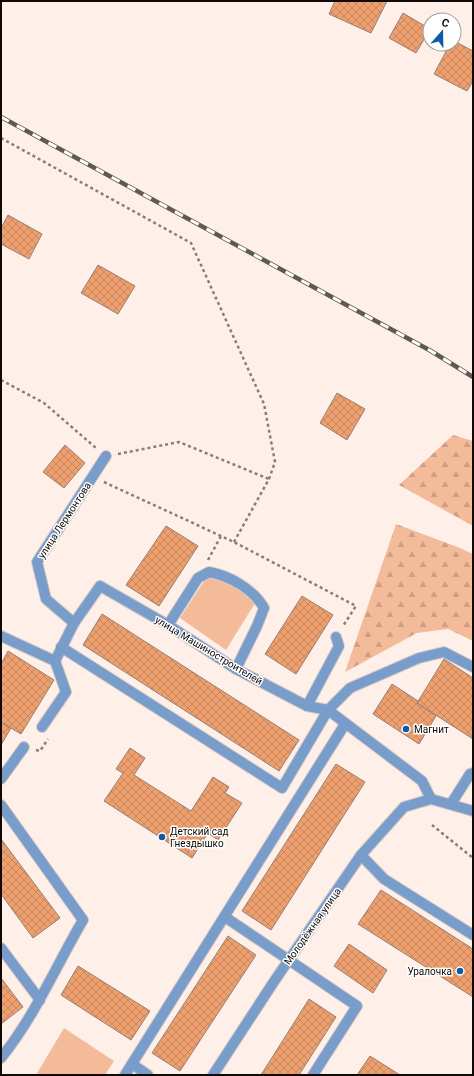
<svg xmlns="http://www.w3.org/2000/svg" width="474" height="1076" font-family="Roboto,sans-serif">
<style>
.forest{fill:url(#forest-firs)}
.green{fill:#f3bb9a}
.building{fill:url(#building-cross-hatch);stroke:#948075}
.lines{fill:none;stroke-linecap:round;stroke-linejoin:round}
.minor-casing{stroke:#d8cbc5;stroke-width:12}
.path{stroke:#887e79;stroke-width:2.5;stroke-dasharray:3 3;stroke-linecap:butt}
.minor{stroke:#799dca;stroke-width:10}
.rail-casing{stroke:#605853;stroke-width:4.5}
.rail{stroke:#fff;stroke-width:3;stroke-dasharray:9;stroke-linecap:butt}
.poi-dot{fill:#0e59a8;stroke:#fff;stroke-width:1.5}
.labels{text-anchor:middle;stroke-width:3;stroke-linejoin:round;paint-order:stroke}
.street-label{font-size:10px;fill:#100a06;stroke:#fff}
.poi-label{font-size:10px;fill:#100a06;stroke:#fff;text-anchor:start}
</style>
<defs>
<pattern id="forest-firs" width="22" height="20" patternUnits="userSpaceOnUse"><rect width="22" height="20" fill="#f3bb9a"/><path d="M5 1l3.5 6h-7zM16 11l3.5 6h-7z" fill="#cf9f83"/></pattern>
<pattern id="building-cross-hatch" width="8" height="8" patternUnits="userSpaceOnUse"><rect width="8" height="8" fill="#ee9f6e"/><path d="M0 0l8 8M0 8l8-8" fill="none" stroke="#cb885e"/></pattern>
</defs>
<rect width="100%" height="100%" fill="#fef0e9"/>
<g class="forest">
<polygon points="453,435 473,441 473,526 399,485"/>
<polygon points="396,524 460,548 473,554 473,641 448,629 417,633 345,672"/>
</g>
<g class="green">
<polygon points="212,569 260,595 226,650 180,618"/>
<polygon points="64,1028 114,1061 105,1075 36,1075"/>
</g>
<g class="building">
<polygon points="335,1 387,1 371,33 329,14"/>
<polygon points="403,13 430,29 416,53 389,38"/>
<polygon points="454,41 473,51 473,81 467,91 434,74 450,44 454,44"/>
<polygon points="8,215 42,234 29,259 1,244 1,228"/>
<polygon points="98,265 135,286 118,314 81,293"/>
<polygon points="337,393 365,409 347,440 320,423"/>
<polygon points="65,445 85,463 64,488 43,472"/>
<polygon points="166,526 198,546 159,606 126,585"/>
<polygon points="302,596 333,615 296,674 265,654"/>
<polygon points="102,614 299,740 279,771 83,645"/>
<polygon points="8,651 54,680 21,734 1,722 1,664"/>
<polygon points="444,659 473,678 473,739 417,703"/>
<polygon points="392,684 418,701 417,703 436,716 419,744 373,714"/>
<polygon points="1,722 11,728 1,745"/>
<polygon points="130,748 145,758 134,775 191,811 213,777 229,787 225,793 242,803 218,840 208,833 192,858 104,801 123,773 116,769"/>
<polygon points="336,764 365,782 271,930 242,911"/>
<polygon points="1,839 60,918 33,938 1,894"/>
<polygon points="381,890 473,949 473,997 358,924"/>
<polygon points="228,936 256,955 180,1071 152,1053"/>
<polygon points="349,944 387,970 373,993 334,966"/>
<polygon points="78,966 150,1011 131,1040 61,995"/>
<polygon points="1,978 23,1007 1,1024"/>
<polygon points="309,999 336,1017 299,1075 261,1075"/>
<polygon points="370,1056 400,1075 357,1075"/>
</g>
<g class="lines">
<defs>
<g id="minor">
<polyline points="74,623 46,599 37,562 106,456"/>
<path d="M168 625 198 578 209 572C230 576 253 589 264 608L257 626 236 669"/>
<polyline points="1,636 55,661 74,623 100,586 168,625 236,669 307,706 328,710 422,781 431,799"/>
<polyline points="61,647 282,788 328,710 350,688 419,658 444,652 473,667"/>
<polyline points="307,706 339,646 336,637"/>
<polyline points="42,727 66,692 55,661"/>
<polyline points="1,779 24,747"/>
<polyline points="451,804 470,774 473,773"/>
<path d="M1 805 83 920C56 966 35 1016 1 1058"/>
<polyline points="361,855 384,879 473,935"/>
<polyline points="225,917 357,1006 313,1075"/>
<polyline points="1,948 40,1000"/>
<polyline points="132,1064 148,1075"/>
<polyline points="125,1075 345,724"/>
<polyline points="213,1075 275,980 361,855 404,807 431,799 473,811"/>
</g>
</defs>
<use href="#minor" class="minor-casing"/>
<g class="path">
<polyline points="1,138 191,243 264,404 275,462 269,479 234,542"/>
<polyline points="1,380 44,403 96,448"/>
<polyline points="118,454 179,442 269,479"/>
<polyline points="104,482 234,542 356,606 343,626"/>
<polyline points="208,560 221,536"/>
<polyline points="36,750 40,751 48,739"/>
<polyline points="432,825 473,858"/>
</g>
<use href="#minor" class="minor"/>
<defs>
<polyline id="rail" points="1,117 431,351 473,377"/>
</defs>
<use href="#rail" class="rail-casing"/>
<use href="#rail" class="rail"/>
</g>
<g class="poi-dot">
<circle cx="406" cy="729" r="4"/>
<circle cx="162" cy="837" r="4"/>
<circle cx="460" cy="971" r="4"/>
</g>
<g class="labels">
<g class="street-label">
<text transform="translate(64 520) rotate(-57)" y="4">улица Лермонтова</text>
<text transform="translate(209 650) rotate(31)" y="4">улица Машиностроителей</text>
<text transform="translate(312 926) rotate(-55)" y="4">Молодёжная улица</text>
</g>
<g class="poi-label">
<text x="414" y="733">Магнит</text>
<text x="170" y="835">Детский сад<tspan x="170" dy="12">Гнездышко</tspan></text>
<text x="452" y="975" text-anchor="end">Уралочка</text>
</g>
</g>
<rect width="474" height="1076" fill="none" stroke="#100a06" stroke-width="4"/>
<g transform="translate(442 32) rotate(20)"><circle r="19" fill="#ffffff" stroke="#9f9d9b"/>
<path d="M0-3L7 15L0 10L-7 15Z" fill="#0e59a8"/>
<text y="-6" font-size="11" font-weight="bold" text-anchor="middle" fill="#100a06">С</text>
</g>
</svg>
